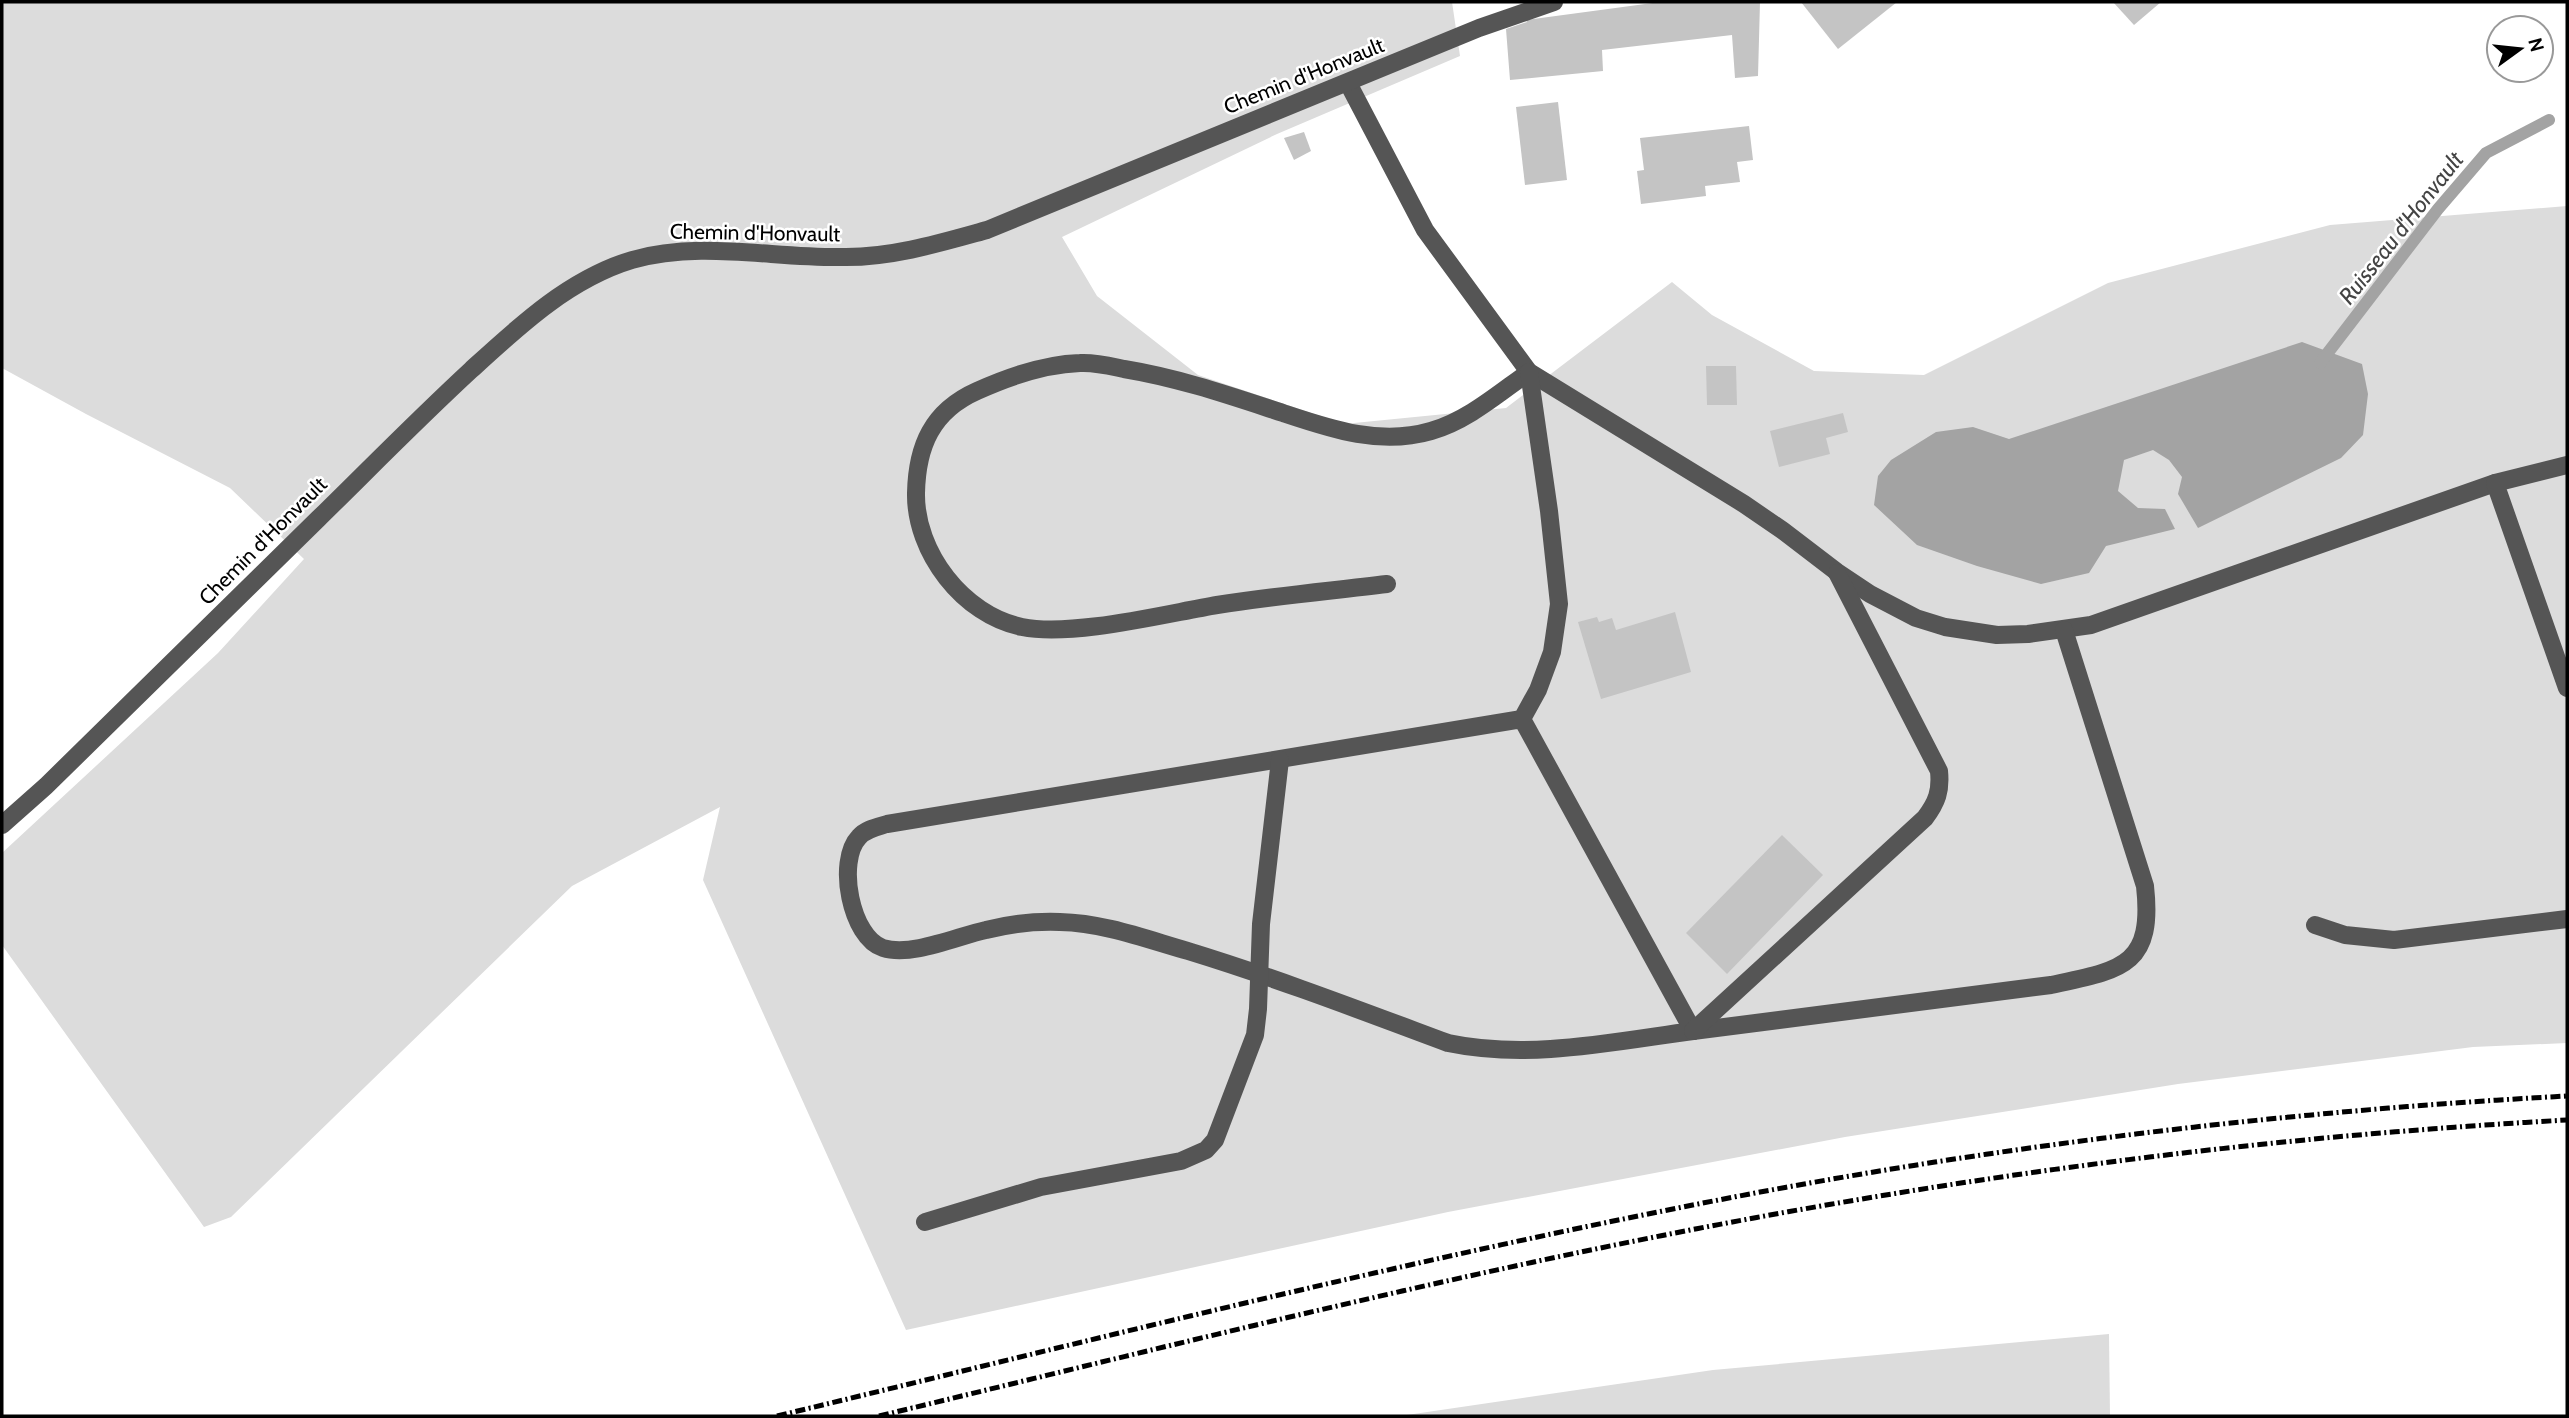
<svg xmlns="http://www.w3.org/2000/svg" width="2569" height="1418" font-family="Cabin,sans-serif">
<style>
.green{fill:#dcdcdc}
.water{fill:#a3a3a3}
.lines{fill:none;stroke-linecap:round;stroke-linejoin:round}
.stream{stroke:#a3a3a3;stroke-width:12}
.building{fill:#c4c4c4}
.minor{stroke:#555;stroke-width:18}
.rail{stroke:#000;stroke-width:5;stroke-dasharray:10 3.5 2 3.5;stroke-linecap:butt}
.labels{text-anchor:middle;stroke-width:5;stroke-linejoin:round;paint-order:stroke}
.street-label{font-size:21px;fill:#000;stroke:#fff}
.water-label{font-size:23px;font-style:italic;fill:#444;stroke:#fff}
</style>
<rect width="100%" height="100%" fill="#fff"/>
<g class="green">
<polygon points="2,2 1452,2 1460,56 1277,134 1062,237 1097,296 1198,375 1344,424 1506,408 1672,282 1712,315 1814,371 1924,375 2108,283 2330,225 2567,206 2567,1043 2473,1047 2178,1084 1845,1137 1448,1212 906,1330 703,880 720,807 572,886 231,1217 204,1227 2,945 2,853 218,653 304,559 230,488 86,414 2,368"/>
<polygon points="2109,1334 2110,1416 1400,1416 1713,1370"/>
</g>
<polygon class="water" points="2302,342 2362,364 2368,394 2363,435 2341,458 2198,528 2178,494 2182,477 2169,460 2153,450 2124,460 2118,491 2138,508 2165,509 2175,529 2106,546 2089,573 2041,584 1977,566 1917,545 1874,505 1878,476 1891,460 1936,432 1973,427 2009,439"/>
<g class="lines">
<polyline class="stream" points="2320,363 2438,209 2486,153 2549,120"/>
</g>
<g class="building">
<polygon points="1660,2 1760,2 1758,76 1735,78 1732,35 1602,50 1603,71 1510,80 1506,29 1527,22 1526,20"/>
<polygon points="1801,2 1897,2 1838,49"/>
<polygon points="2113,2 2161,2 2134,25"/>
<polygon points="1558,102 1567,180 1525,185 1516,107"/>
<polygon points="1749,126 1753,160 1737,162 1740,182 1705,186 1706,196 1641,204 1637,171 1644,170 1640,138"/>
<polygon points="1304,132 1311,151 1294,160 1284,138"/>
<polygon points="1706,366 1736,366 1737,405 1707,405"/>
<polygon points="1843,413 1848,432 1826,438 1830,454 1779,467 1770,431"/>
<polygon points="1675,612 1691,672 1601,699 1578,622 1597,617 1599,622 1612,618 1616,630"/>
<polygon points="1782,835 1823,875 1727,974 1686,933"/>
</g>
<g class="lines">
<g class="minor">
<polyline points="1348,83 1425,230 1529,372 1744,504 1782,530 1837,572 1870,594 1916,618 1945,627 1997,635 2028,634 2091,625 2495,483"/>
<polyline points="2567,465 2495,483 2567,688"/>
<path d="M1387 584C1330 591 1273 596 1217 605 1164 614 1073 637 1022 627 963 615 915 552 916 493 917 446 932 411 977 391 1008 377 1046 364 1080 363 1095 362 1110 366 1124 369 1179 378 1231 396 1283 413 1331 429 1380 446 1431 431 1467 421 1499 393 1529 372"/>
<path d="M1522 719 1693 1031C1612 1042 1529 1060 1448 1043 1362 1011 1276 978 1188 951 1146 939 1104 923 1060 922 1035 921 1010 924 986 930 958 936 912 957 883 948 851 938 836 861 859 837 866 829 877 827 887 824L1522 719 1538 690 1552 652 1559 604 1549 511 1529 372"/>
<path d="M2 825 46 786C137 697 228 608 318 519 369 469 419 418 471 370 519 326 569 279 632 260 701 240 776 259 846 257 894 257 940 243 987 230L1479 28 1554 2"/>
<polyline points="2315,925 2345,935 2394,940 2567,919"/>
<path d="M1693 1031 2051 985C2121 970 2154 967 2145 886L2064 630"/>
<path d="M1693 1031 1925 818C1937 802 1941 791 1939 771L1837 573"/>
<polyline points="925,1222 1041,1187 1181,1161 1206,1150 1215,1140 1255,1035 1258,1009 1261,924 1280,760"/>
</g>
<g class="rail">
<path d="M777 1416C1076 1344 1375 1268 1678 1208 1971 1149 2269 1112 2567 1096"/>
<path d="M879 1416C1203 1338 1527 1255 1856 1200 2091 1160 2329 1133 2567 1120"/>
</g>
</g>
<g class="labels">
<g class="street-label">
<text transform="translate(1304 76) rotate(-22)" y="7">Chemin d'Honvault</text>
<text transform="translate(755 233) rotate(1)" y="7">Chemin d'Honvault</text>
<text transform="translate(263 541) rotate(-45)" y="7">Chemin d'Honvault</text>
</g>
<g class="water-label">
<text transform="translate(2401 228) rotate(-52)" y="8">Ruisseau d'Honvault</text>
</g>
</g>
<rect width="2569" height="1418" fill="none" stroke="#000000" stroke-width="7"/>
<g transform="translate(2520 49) rotate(75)"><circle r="33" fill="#ffffff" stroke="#999999" stroke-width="2"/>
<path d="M0-5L12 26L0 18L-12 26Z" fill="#000000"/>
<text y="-10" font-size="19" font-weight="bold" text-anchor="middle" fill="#000000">N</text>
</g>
</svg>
